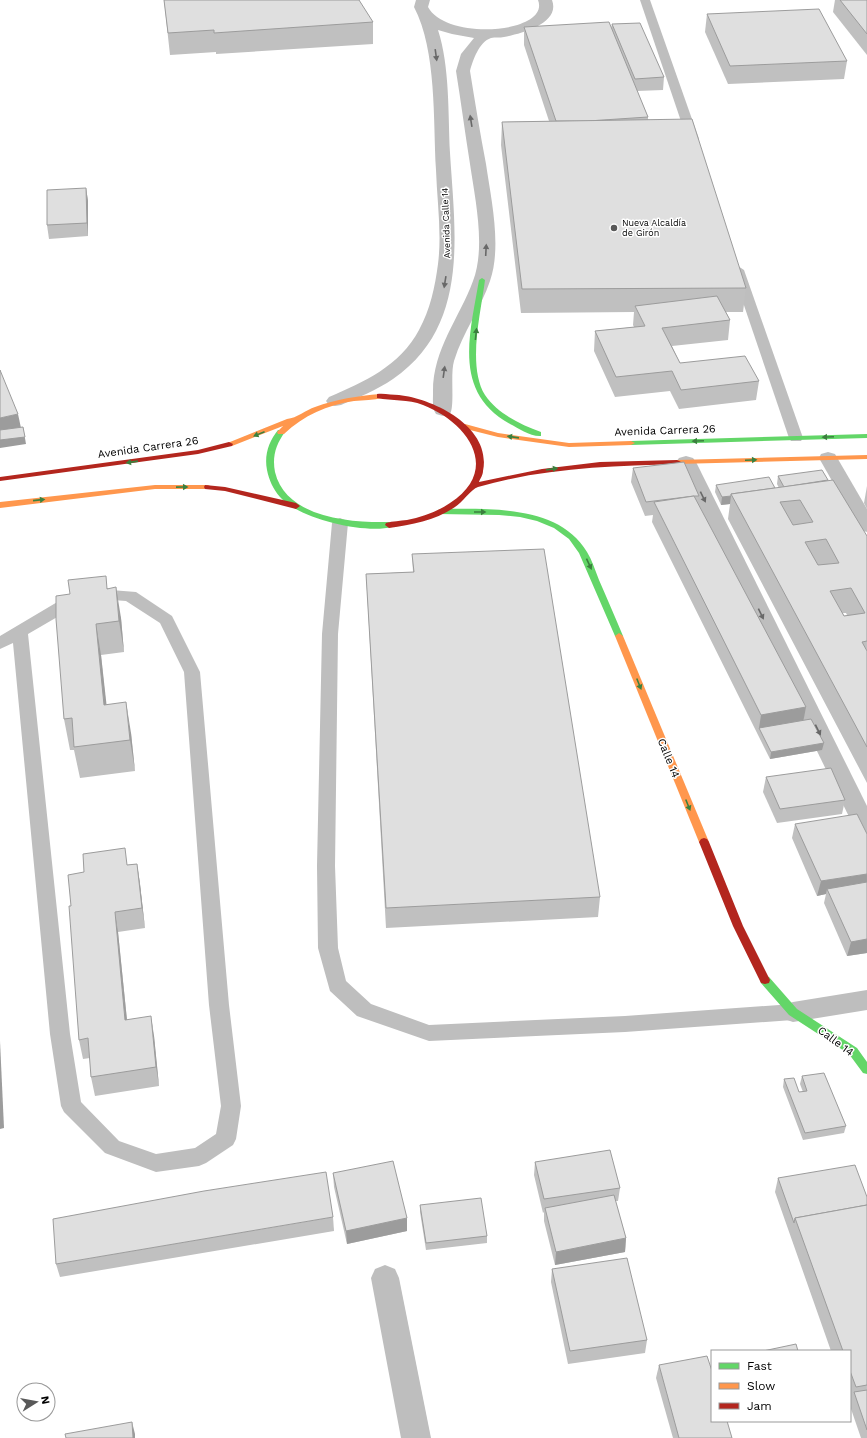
<svg xmlns="http://www.w3.org/2000/svg" width="867" height="1438" font-family="'Work Sans',sans-serif">
<style>
.lines{fill:none;stroke-linecap:round;stroke-linejoin:round}
.lane{fill:#bebebe;fill-rule:evenodd}
.street{fill:#bebebe;fill-rule:evenodd}
.fast{fill:#63d668;fill-rule:evenodd}
.slow{fill:#ff974d;fill-rule:evenodd}
.jam{fill:#b3261e;fill-rule:evenodd}
.wall{fill:#c0c0c0;fill-rule:evenodd}
.shaded-wall{fill:#9c9c9c}
.building{fill:#dfdfdf;stroke:#9c9c9c;fill-rule:evenodd}
.oneway{fill:#686868}
.oneway2{fill:#3b803e}
.poi-dot{fill:#595959;stroke:#fff;stroke-width:1.5}
.labels{text-anchor:middle;stroke-width:3;stroke-linejoin:round;paint-order:stroke}
.far-street-label{font-size:9px;fill:#000;stroke:#fff}
.far-poi-label{font-size:9px;fill:#000;stroke:#fff;text-anchor:start}
.street-label{font-size:11px;fill:#000;stroke:#fff}
</style>
<rect width="100%" height="100%" fill="#fff"/>
<g class="lines">
<g class="lane">
<polygon points="640,0 650,0 699,139 697,142 689,142 687,139"/>
<polygon points="738,266 744,270 803,438 801,441 791,441 789,438 732,270"/>
<polygon points="340,518 345,520 348,523 338,634 335,866 338,948 346,981 371,1004 429,1025 625,1016 793,1004 800,1006 803,1012 800,1018 793,1020 625,1032 429,1041 357,1016 330,991 318,948 317,866 322,634 332,523 335,520"/>
<path d="M98 589 136 592 172 616 200 672 229 1005 241 1106 236 1139 233 1145 206 1163 199 1166 156 1172 105 1153 64 1112 61 1106 50 1034 13 643 0 649V636L59 601ZM99 599 126 601 160 623 184 672 209 1005 221 1106 216 1134 195 1148 156 1154 119 1141 81 1102 70 1034 28 634 71 609Z"/>
</g>
<g class="street">
<path d="M416 0H430L428 7C447 42 551 33 538 0H552C561 24 520 34 504 37 500 38 495 37 491 38 479 42 473 60 470 71 475 102 480 133 486 164 491 199 502 246 490 281 481 308 463 332 454 361 450 374 455 406 450 414L443 416 436 414C432 408 433 401 433 394 432 350 459 319 473 281 486 247 475 199 470 164 465 133 461 102 456 71L461 54 474 38 452 34 438 30C450 67 448 114 450 153 455 234 470 326 393 379 377 390 359 397 341 405L335 406 329 405 326 401 329 397C364 382 400 366 419 330 430 310 435 287 438 264 442 233 437 201 436 170 433 120 437 51 414 7Z"/>
<polygon points="828,452 835,454 867,509 867,532 860,530 819,458 821,454"/>
<polygon points="686,456 693,458 696,462 867,806 867,838 859,835 855,829 676,462 679,458"/>
<polygon points="867,990 867,1010 793,1022 784,1019 780,1012 784,1005 793,1002"/>
<polygon points="385,1265 395,1269 399,1278 431,1438 401,1438 371,1278 375,1269"/>
</g>
<g class="fast">
<path d="M482 278 485 280C481 312 467 366 485 395 498 414 520 424 541 432V436C531 437 518 428 510 424 452 392 470 334 479 280Z"/>
<path d="M278 430H281L285 432C276 444 272 457 275 472 286 518 351 523 389 522L393 525 392 527C364 534 299 519 280 497 273 489 269 480 267 470 264 455 269 441 278 430Z"/>
<polygon points="867,434 867,438 631,445 627,443 631,441"/>
<path d="M441 509C488 509 559 504 587 552 592 560 595 570 599 580 607 598 615 617 623 636L622 638 619 639 615 636 579 553 569 539 554 528 537 521 520 517 499 515 438 514 437 512 438 510Z"/>
<polygon points="765,976 769,977 797,1009 857,1048 867,1062 867,1074 863,1073 849,1054 789,1015 761,983 760,980 761,977"/>
</g>
<g class="slow">
<path d="M380 394H383V398C373 400 364 400 354 401 327 405 304 415 284 434H278L277 432 283 426 232 446H229L225 444 287 419C297 418 306 410 315 407 336 399 358 396 380 394Z"/>
<polygon points="462,424 465,424 498,433 569,443 631,441 635,443 631,445 569,447 498,437 462,428"/>
<polygon points="867,455 867,459 677,464 673,462 677,460"/>
<polygon points="155,485 208,485 212,487 208,489 155,489 0,508 0,502"/>
<polygon points="619,633 623,636 709,842 707,845 701,845 699,842 615,636"/>
</g>
<g class="jam">
<path d="M377 394C384 393 392 395 399 395 434 399 492 427 483 471 483 475 480 479 479 482L542 469 600 462 677 460 681 462 677 464C610 466 543 468 478 487 471 489 462 503 455 507 436 520 412 525 389 528L385 525 386 523C393 521 400 521 407 520 422 517 437 512 450 503 502 469 467 422 423 405 408 399 392 401 377 398Z"/>
<polygon points="229,442 233,444 232,446 198,454 0,481 0,477 198,450"/>
<polygon points="205,485 225,487 296,503 300,506 296,509 225,491 205,489 204,487"/>
<polygon points="704,838 707,839 709,842 743,926 770,980 769,983 765,984 761,983 733,926 699,842 701,839"/>
</g>
</g>
<g class="wall">
<polygon points="164,0 373,22 373,44 216,54 216,52 170,55"/>
<polygon points="835,0 867,0 867,55 833,12"/>
<polygon points="707,14 847,61 844,79 728,84 705,32"/>
<polygon points="612,24 664,77 663,90 637,91 648,117 648,119 746,288 743,312 726,312 730,320 728,340 672,346 680,363 759,381 756,400 679,409 670,391 615,397 594,351 595,331 634,327 633,325 634,312 521,313 501,145 502,122 549,121 524,45 524,27 611,28"/>
<polygon points="86,188 88,201 88,236 49,239 47,225"/>
<polygon points="633,468 699,496 698,503 806,707 803,720 822,750 770,759 652,522 653,515 645,516 631,482"/>
<path d="M778 476 828 480 867 536V783L728 519 730 504 721 505 715 492 716 485 775 488H779L777 484ZM843 613H846L847 615 844 616Z"/>
<polygon points="867,486 867,509 864,503"/>
<polygon points="412,554 600,897 598,917 386,928 366,574 413,572"/>
<polygon points="108,588 121,618 124,652 101,655 106,705 131,733 135,771 80,778 74,750 70,750 64,719 70,594"/>
<polygon points="766,777 845,800 842,814 777,823 763,792"/>
<polygon points="795,824 867,834 867,953 847,956 824,903 826,894 817,896 792,838"/>
<polygon points="137,864 140,884 145,928 118,932 127,1020 154,1036 159,1086 95,1096 91,1077 90,1058 83,1059 79,1040 71,906 128,865"/>
<polygon points="802,1076 846,1126 844,1133 803,1140 783,1087 784,1079 799,1092 803,1092 800,1084"/>
<polygon points="535,1162 620,1188 618,1201 615,1201 626,1238 625,1252 555,1265 544,1221 544,1212 543,1213 534,1175"/>
<polygon points="333,1173 407,1218 407,1231 347,1244 334,1187"/>
<polygon points="778,1178 867,1197 867,1438 861,1438 850,1406 850,1351 831,1351 775,1192"/>
<polygon points="420,1205 487,1236 487,1243 426,1250 420,1212"/>
<polygon points="333,1217 334,1231 60,1277 56,1264"/>
<polygon points="552,1269 647,1340 645,1353 568,1364 551,1282"/>
<polygon points="659,1365 732,1438 673,1438 656,1378"/>
</g>
<g class="shaded-wall">
<polygon points="86,188 88,201 88,236 87,223"/>
<polygon points="18,414 21,428 0,433 0,418"/>
<polygon points="23,427 26,444 0,448 0,440"/>
<polygon points="731,496 730,504 721,505 722,497"/>
<polygon points="116,587 121,618 124,652 119,621"/>
<polygon points="96,624 101,655 110,736 104,705"/>
<polygon points="126,702 131,733 135,771 130,740"/>
<polygon points="806,707 802,728 759,728 761,715"/>
<polygon points="824,743 822,750 770,759 771,752"/>
<polygon points="137,864 140,884 145,928 142,908"/>
<polygon points="867,874 867,888 827,889 826,894 817,896 821,881"/>
<polygon points="115,912 118,932 129,1040 125,1020"/>
<polygon points="867,939 867,953 847,956 851,942"/>
<polygon points="151,1016 154,1036 159,1086 156,1067"/>
<polygon points="0,1041 4,1128 0,1129"/>
<polygon points="407,1218 407,1231 347,1244 346,1231"/>
<polygon points="626,1238 625,1252 555,1265 556,1252"/>
<polygon points="132,1422 135,1434 135,1438 133,1438"/>
</g>
<g class="building">
<polygon points="164,0 359,0 373,22 214,33 214,30 168,33"/>
<polygon points="840,0 867,0 867,34"/>
<polygon points="819,9 847,61 730,66 707,14"/>
<polygon points="609,22 648,117 588,121 556,121 524,27"/>
<polygon points="640,23 664,77 635,79 612,24"/>
<polygon points="692,119 746,288 522,289 502,122"/>
<polygon points="86,188 87,223 47,225 47,190"/>
<polygon points="717,296 730,320 662,328 680,363 745,356 759,381 681,390 672,371 616,377 595,331 645,326 635,306"/>
<polygon points="0,370 18,414 0,418"/>
<polygon points="23,427 25,437 0,440 0,430"/>
<polygon points="684,462 699,496 694,496 646,502 633,468"/>
<polygon points="822,470 828,480 784,487 778,476"/>
<polygon points="769,477 775,488 731,494 731,496 722,497 716,485"/>
<path d="M833 480 867 536V641L862 642 867 651V747L731 494ZM800 500 813 522 793 525 780 502ZM826 539 839 563 818 565 805 542ZM851 588 865 613 844 616 830 591Z"/>
<polygon points="694,496 806,707 761,715 654,502"/>
<polygon points="544,549 600,897 386,908 366,574 414,572 412,554"/>
<polygon points="106,576 107,589 116,587 119,621 96,624 104,705 126,702 130,740 74,747 72,718 64,719 56,619 56,596 70,594 68,580"/>
<polygon points="811,719 824,743 771,752 759,728"/>
<polygon points="831,768 845,800 780,809 766,777"/>
<polygon points="857,814 867,834 867,874 821,881 795,824"/>
<polygon points="125,848 127,865 137,864 142,908 115,912 125,1020 151,1016 156,1067 91,1077 88,1038 79,1040 69,906 71,906 68,875 84,872 83,854"/>
<polygon points="867,882 867,939 851,942 827,889"/>
<polygon points="824,1073 846,1126 805,1133 784,1079 794,1078 799,1092 807,1091 802,1076"/>
<polygon points="610,1150 620,1188 544,1199 535,1162"/>
<polygon points="393,1161 407,1218 346,1231 333,1173"/>
<polygon points="855,1165 867,1197 867,1205 795,1218 794,1223 778,1178"/>
<polygon points="326,1172 333,1217 56,1264 53,1219 204,1191"/>
<polygon points="614,1195 626,1238 556,1252 545,1208"/>
<polygon points="481,1198 487,1236 426,1243 420,1205"/>
<polygon points="867,1205 867,1385 856,1387 850,1371 850,1351 843,1351 795,1218"/>
<polygon points="627,1258 647,1340 570,1351 552,1269"/>
<polygon points="796,1344 798,1351 763,1351"/>
<polygon points="707,1356 712,1371 712,1421 727,1421 732,1438 679,1438 659,1365"/>
<polygon points="867,1390 867,1430 854,1392"/>
<polygon points="132,1422 133,1438 66,1438 65,1434"/>
</g>
<defs><path id="oneway-solid" d="M-6-.8H1V-3.2L6.5 0L1 3.2V.8H-6Z"/></defs>
<g class="oneway">
<use href="#oneway-solid" transform="translate(436 55) rotate(82)"/>
<use href="#oneway-solid" transform="translate(471 121) rotate(-99)"/>
<use href="#oneway-solid" transform="translate(486 250) rotate(-87)"/>
<use href="#oneway-solid" transform="translate(445 282) rotate(99)"/>
<use href="#oneway-solid" transform="translate(444 372) rotate(-82)"/>
<use href="#oneway-solid" transform="translate(703 497) rotate(64)"/>
<use href="#oneway-solid" transform="translate(761 614) rotate(64)"/>
<use href="#oneway-solid" transform="translate(818 730) rotate(64)"/>
</g>
<g class="oneway2">
<use href="#oneway-solid" transform="translate(476 334) rotate(-84)"/>
<use href="#oneway-solid" transform="translate(259 434) rotate(158)"/>
<use href="#oneway-solid" transform="translate(513 437) rotate(-172)"/>
<use href="#oneway-solid" transform="translate(828 437) rotate(178)"/>
<use href="#oneway-solid" transform="translate(698 441) rotate(178)"/>
<use href="#oneway-solid" transform="translate(751 460) rotate(-2)"/>
<use href="#oneway-solid" transform="translate(132 462) rotate(172)"/>
<use href="#oneway-solid" transform="translate(552 469) rotate(-8)"/>
<use href="#oneway-solid" transform="translate(182 487) rotate(-1)"/>
<use href="#oneway-solid" transform="translate(39 500) rotate(-6)"/>
<use href="#oneway-solid" transform="translate(480 512)"/>
<use href="#oneway-solid" transform="translate(589 564) rotate(65)"/>
<use href="#oneway-solid" transform="translate(639 684) rotate(68)"/>
<use href="#oneway-solid" transform="translate(688 805) rotate(68)"/>
</g>
<circle class="poi-dot" cx="614" cy="228" r="4"/>
<g class="labels">
<g class="far-street-label">
<text transform="translate(446 223) rotate(-92)" y="3">Avenida Calle 14</text>
</g>
<g class="far-poi-label">
<text x="622" y="226">Nueva Alcaldía<tspan x="622" dy="10">de Girón</tspan></text>
</g>
<g class="street-label">
<text transform="translate(665 430) rotate(-2)" y="4">Avenida Carrera 26</text>
<text transform="translate(148 447) rotate(-8)" y="4">Avenida Carrera 26</text>
<text transform="translate(669 758) rotate(68)" y="4">Calle 14</text>
<text transform="translate(836 1041) rotate(37)" y="4">Calle 14</text>
</g>
</g>
<rect x="711" y="1350" width="140" height="72" fill="#ffffff" stroke="#999999"/>
<rect x="719" y="1363" width="20" height="6" fill="#63d668" stroke="#999999"/>
<text x="747" y="1370" font-size="12" fill="#000000">Fast</text>
<rect x="719" y="1383" width="20" height="6" fill="#ff974d" stroke="#999999"/>
<text x="747" y="1390" font-size="12" fill="#000000">Slow</text>
<rect x="719" y="1403" width="20" height="6" fill="#b3261e" stroke="#999999"/>
<text x="747" y="1410" font-size="12" fill="#000000">Jam</text>
<g transform="translate(36 1402) rotate(79)"><circle r="19" fill="#ffffff" stroke="#999999"/>
<path d="M0-3L7 15L0 10L-7 15Z" fill="#595959"/>
<text y="-6" font-size="11" font-weight="bold" text-anchor="middle" fill="#000000">N</text>
</g>
</svg>
